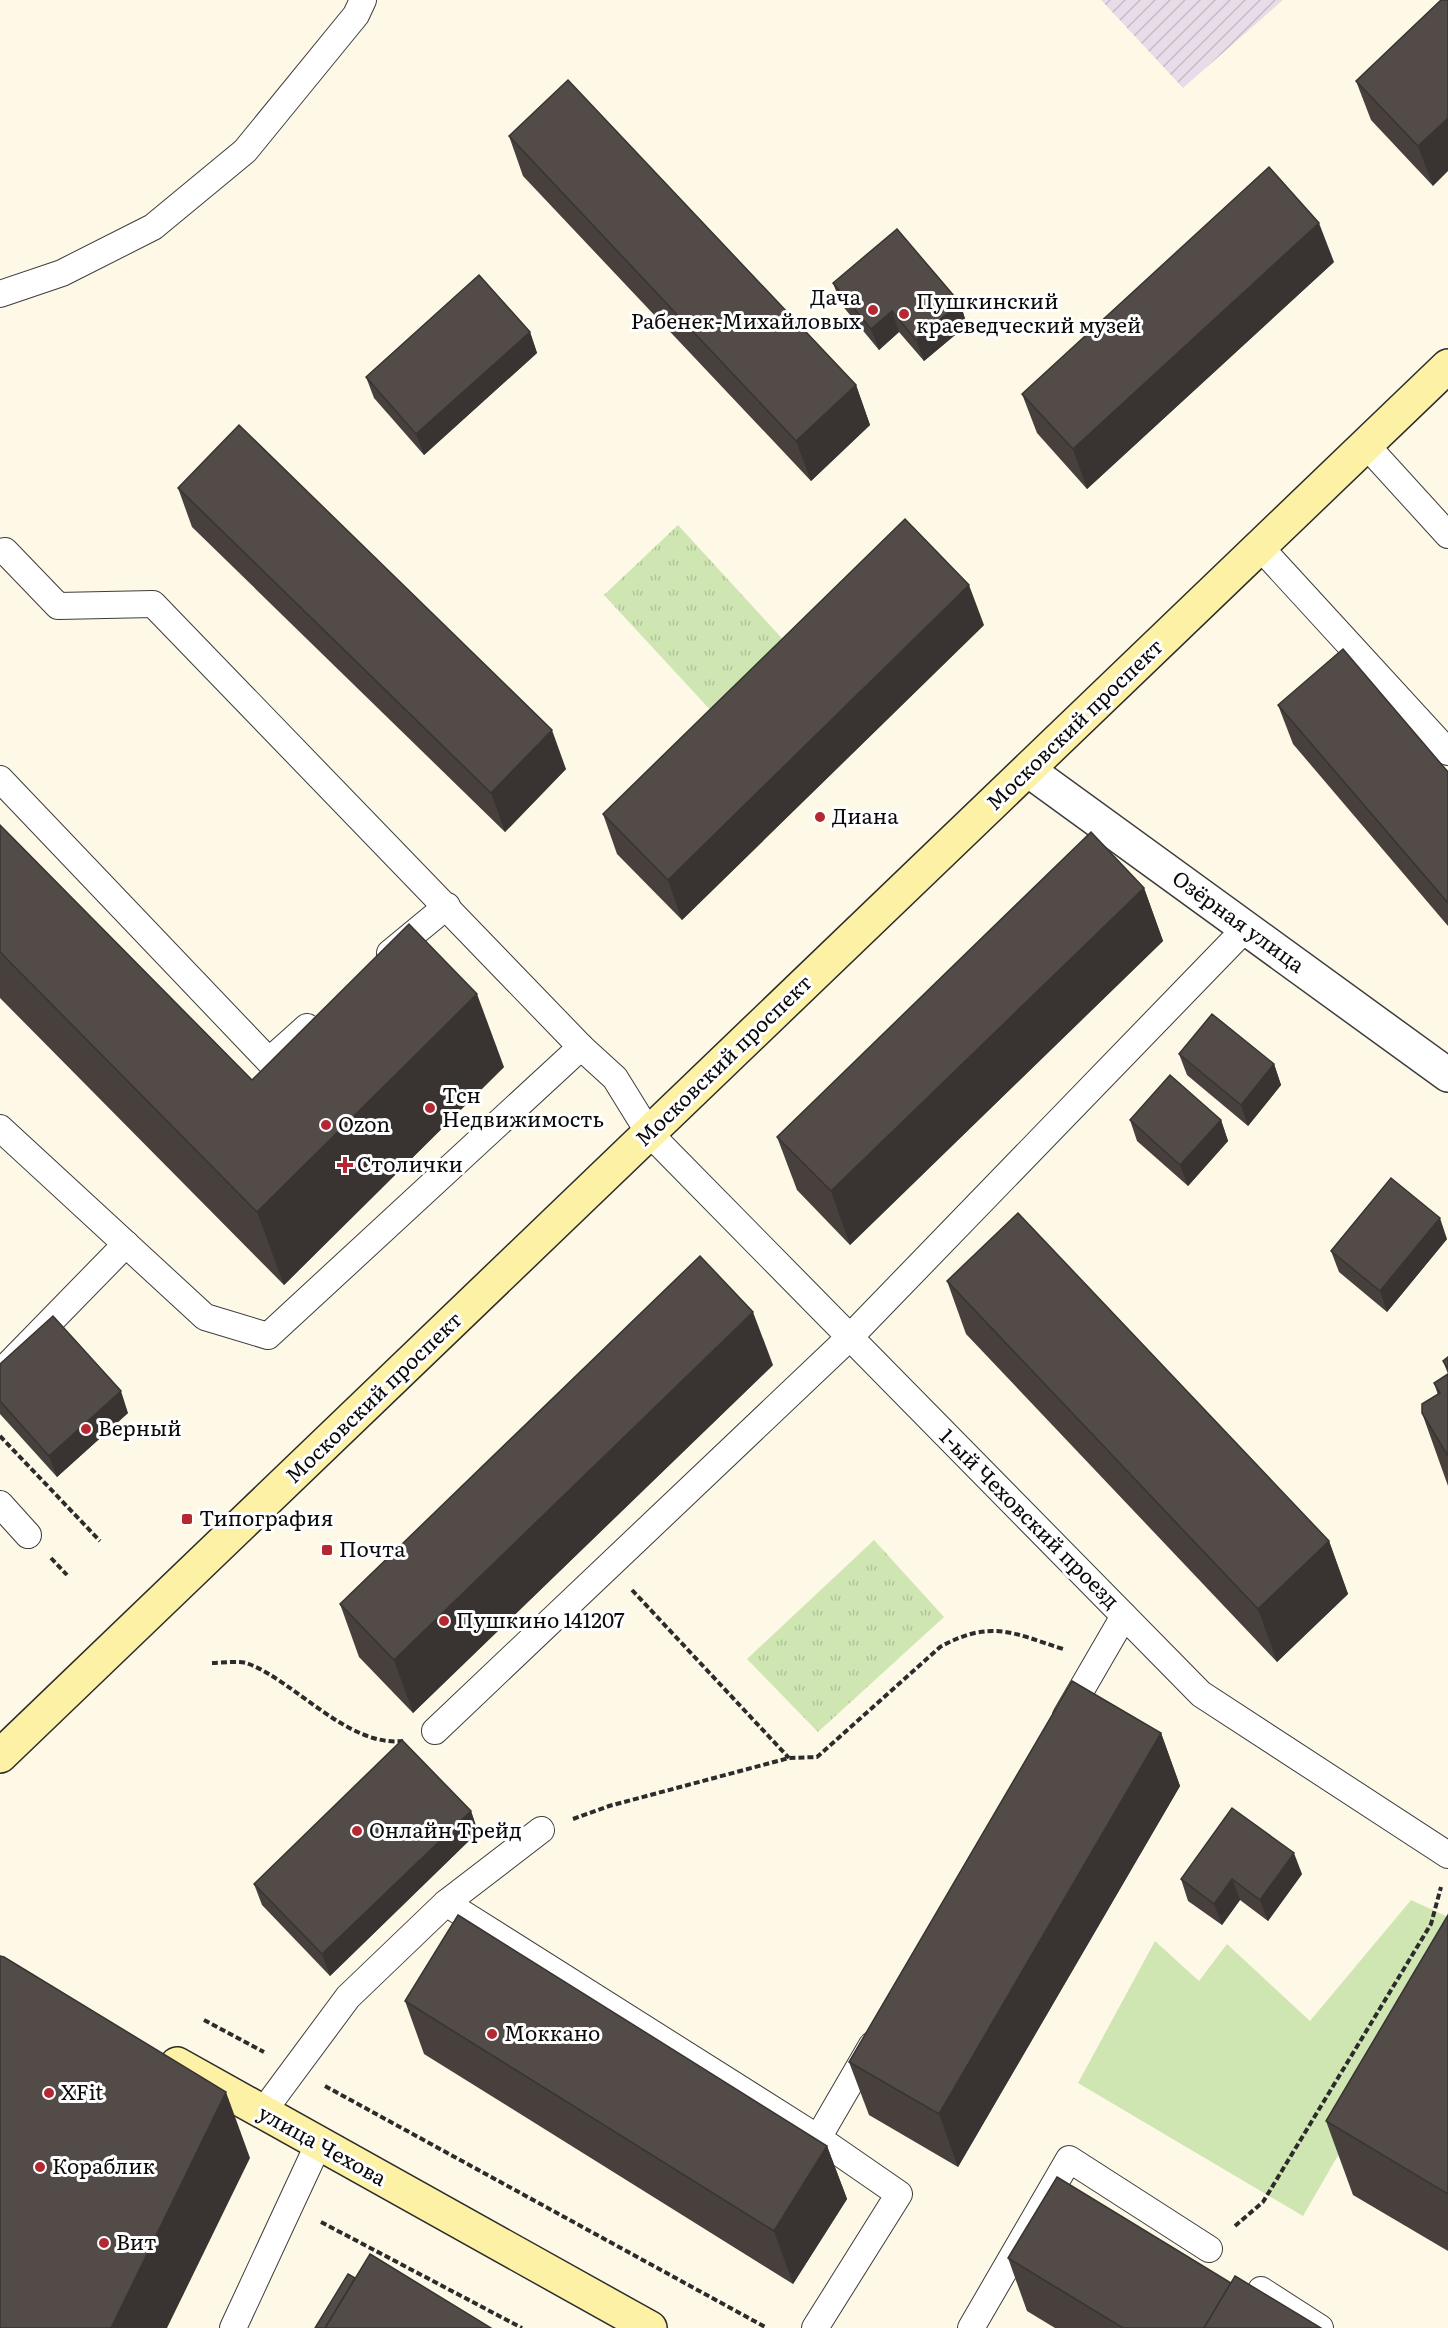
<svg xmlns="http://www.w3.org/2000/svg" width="1448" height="2328" font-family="Literata,serif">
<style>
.industrial{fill:url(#industrial-furrows)}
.grass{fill:#cfe6b3}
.park{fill:url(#park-tufts)}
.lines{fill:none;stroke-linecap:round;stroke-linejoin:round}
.lane-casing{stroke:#3d3d3d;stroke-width:28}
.street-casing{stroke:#3d3d3d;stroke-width:36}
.secondary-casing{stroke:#2c2c2c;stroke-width:36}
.path{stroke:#2c2c2c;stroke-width:4;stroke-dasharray:6 3;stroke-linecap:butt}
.lane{stroke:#fff;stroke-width:26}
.street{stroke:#fff;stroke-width:33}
.secondary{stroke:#fcf1a4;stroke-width:33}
.wall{fill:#47403d}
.shaded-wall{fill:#393432}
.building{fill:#524b47;stroke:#393432;stroke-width:1.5}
.poi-dot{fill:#b42832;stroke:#fff;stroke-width:2}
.labels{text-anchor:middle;stroke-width:6;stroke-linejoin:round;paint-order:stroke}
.poi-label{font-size:21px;fill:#0a0a0a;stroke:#fff;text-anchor:start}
.street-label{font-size:21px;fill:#0a0a0a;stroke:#fff}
</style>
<defs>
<pattern id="industrial-furrows" width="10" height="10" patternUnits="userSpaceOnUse" patternTransform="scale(1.5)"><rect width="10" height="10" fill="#e7dde9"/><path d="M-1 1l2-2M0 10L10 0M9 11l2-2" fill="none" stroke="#c5bcc6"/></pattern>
<pattern id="park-tufts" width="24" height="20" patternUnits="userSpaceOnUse" patternTransform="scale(1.5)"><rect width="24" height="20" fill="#cfe6b3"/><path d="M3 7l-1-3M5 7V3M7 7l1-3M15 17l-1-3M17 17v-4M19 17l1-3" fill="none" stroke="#b0c499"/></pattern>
</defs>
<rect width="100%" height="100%" fill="#fef9e7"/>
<polygon class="industrial" points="1101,0 1283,0 1183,88"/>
<polygon class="grass" points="1411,1900 1448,1917 1448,1965 1303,2216 1078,2083 1155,1941 1199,1981 1227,1944 1310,2021"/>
<g class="park">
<polygon points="678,525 789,646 715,715 604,595"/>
<polygon points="874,1540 944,1617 818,1732 747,1659"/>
</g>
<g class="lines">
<defs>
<g id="lane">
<polyline points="0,294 62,273 153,227 245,151 356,15 363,0"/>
<polyline points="1366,445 1448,535"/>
<polyline points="1260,547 1448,752"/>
<polyline points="0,552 5,551 58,606 153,604 581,1047 615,1078 649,1133 1201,1694 1448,1855"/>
<polyline points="0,779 269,1061 307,1027"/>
<polyline points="390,953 447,906"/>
<polyline points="0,1128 205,1317 268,1336 581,1047"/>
<polyline points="0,1373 126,1244"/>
<polyline points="0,1504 28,1535"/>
<polyline points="1066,1716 1124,1616"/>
<polyline points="435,1731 850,1337 1246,928"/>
<polyline points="446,1903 541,1830"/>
<polyline points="262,2113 348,1997 446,1903 818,2138 872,2045"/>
<polyline points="1261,2290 1320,2328"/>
<polyline points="233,2328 318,2145"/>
<polyline points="815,2328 899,2194 818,2138"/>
<polyline points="971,2328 1069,2159 1209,2249"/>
</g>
<polyline id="street" points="1028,770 1448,1075"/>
<g id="secondary">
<polyline points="0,1756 1448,366"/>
<polyline points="177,2064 650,2328"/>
</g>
</defs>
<use href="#lane" class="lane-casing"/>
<use href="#street" class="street-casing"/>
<use href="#secondary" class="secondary-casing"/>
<g class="path">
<polyline points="0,1436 100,1541"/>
<polyline points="51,1558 67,1575"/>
<polyline points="632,1590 789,1758"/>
<path d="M212 1663C223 1663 239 1660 249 1664 297 1683 348 1747 403 1741"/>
<path d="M573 1819 609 1806 789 1758 817 1757 940 1647C991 1619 1013 1633 1063 1649"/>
<polyline points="204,2020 264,2052"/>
<polyline points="325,2086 767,2328"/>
<polyline points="321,2222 522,2328"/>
<polyline points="1235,2226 1263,2202 1431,1924 1441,1887"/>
</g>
<use href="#lane" class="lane"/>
<use href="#street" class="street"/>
<use href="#secondary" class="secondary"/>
</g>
<g class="wall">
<polygon points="1441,0 1433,186 1371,120 1356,81"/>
<polygon points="509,136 856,385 870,425 811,481 523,176"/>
<polygon points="1334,262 1087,489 1037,433 1022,394"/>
<polygon points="833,283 960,303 967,325 924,361 899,332 879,350 841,304"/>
<polygon points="530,332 537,353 424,455 374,398 366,377"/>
<polygon points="178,488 566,769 505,832 192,527"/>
<polygon points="984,625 682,920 617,854 603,814"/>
<polygon points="1278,705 1448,772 1448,926 1293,744"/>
<polygon points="0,825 252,1080 504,1067 284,1285 0,998"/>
<polygon points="1144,888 1163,941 850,1245 797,1190 777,1137"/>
<polygon points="1179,1054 1274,1064 1281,1085 1248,1126 1187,1075"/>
<polygon points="1130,1120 1221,1120 1228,1141 1188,1186 1137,1141"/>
<polygon points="1447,1239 1387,1312 1339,1272 1331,1251"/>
<polygon points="947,1281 1329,1541 1348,1594 1277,1662 966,1334"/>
<polygon points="1448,1357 1448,1486 1422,1413 1438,1395 1434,1383 1448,1374 1443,1361"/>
<polygon points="0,1364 128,1413 57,1477 0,1414"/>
<polygon points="773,1365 413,1713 359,1657 340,1604"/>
<polygon points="1161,1733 1180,1786 958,2167 869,2115 849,2062"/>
<polygon points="471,1811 478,1832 330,1976 262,1905 254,1884"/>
<polygon points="1302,1874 1268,1921 1240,1900 1222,1925 1188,1901 1181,1879"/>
<polygon points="1448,1915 1448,2251 1353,2195 1326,2121"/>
<polygon points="405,2001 827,2146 847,2199 793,2284 424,2054"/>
<polygon points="1008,2258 1231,2283 1321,2328 1055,2328 1027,2311"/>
</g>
<g class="shaded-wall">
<polygon points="1448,118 1448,171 1433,186 1418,146"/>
<polygon points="1319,223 1334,262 1087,489 1073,449"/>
<polygon points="960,303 967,325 924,361 916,340"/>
<polygon points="892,311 899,332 879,350 871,329"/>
<polygon points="530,332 537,353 424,455 416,434"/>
<polygon points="856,385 870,425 811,481 796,441"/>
<polygon points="969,585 984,625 682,920 668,880"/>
<polygon points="552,730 566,769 505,832 491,793"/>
<polygon points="1144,888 1163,941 850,1245 831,1191"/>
<polygon points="477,994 504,1067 284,1285 257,1212"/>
<polygon points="1274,1064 1281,1085 1248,1126 1241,1105"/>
<polygon points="1221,1120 1228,1141 1188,1186 1180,1165"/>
<polygon points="1440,1218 1447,1239 1387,1312 1380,1291"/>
<polygon points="753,1312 773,1365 413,1713 394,1660"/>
<polygon points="121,1391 128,1413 57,1477 49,1456"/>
<polygon points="1329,1541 1348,1594 1277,1662 1258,1609"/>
<polygon points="1161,1733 1180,1786 958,2167 939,2114"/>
<polygon points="471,1811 478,1832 330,1976 322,1954"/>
<polygon points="1294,1853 1302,1874 1268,1921 1260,1900"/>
<polygon points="1232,1879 1240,1900 1222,1925 1214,1904"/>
<polygon points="226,2092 250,2158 167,2328 111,2328"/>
<polygon points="827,2146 847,2199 793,2284 774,2231"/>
</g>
<g class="building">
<polygon points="1441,0 1448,0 1448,118 1418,146 1356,81"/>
<polygon points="568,80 856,385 796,441 509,136"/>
<polygon points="1269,167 1319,223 1073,449 1022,394"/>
<polygon points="897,229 960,303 916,340 892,311 871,329 833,283"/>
<polygon points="479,275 530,332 416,434 366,377"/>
<polygon points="239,425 552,730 491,793 178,488"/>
<polygon points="905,519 969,585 668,880 603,814"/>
<polygon points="1343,649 1448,772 1448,903 1278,705"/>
<polygon points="0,825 252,1080 409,924 477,994 257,1212 0,952"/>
<polygon points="1091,832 1144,888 831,1191 777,1137"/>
<polygon points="1212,1014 1274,1064 1241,1105 1179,1054"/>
<polygon points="1170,1075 1221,1120 1180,1165 1130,1120"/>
<polygon points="1391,1178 1440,1218 1380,1291 1331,1251"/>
<polygon points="1018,1213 1329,1541 1258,1609 947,1281"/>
<polygon points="700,1256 753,1312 394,1660 340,1604"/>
<polygon points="53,1316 121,1391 49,1456 0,1401 0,1364"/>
<polygon points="1448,1357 1448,1369 1443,1361"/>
<polygon points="1448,1374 1448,1456 1422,1413 1422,1404 1440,1393 1434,1383"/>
<polygon points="1072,1681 1161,1733 939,2114 849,2062"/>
<polygon points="402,1740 471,1811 322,1954 254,1884"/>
<polygon points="1232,1808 1294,1853 1260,1900 1232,1879 1214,1904 1181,1879"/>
<polygon points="458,1915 827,2146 774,2231 405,2001"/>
<polygon points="1448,1915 1448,2194 1326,2121"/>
<polygon points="0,1956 4,1957 226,2092 111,2328 0,2328"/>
<polygon points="1057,2177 1231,2283 1204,2328 1123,2328 1008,2258"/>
<polygon points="370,2254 491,2328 325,2328"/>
<polygon points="348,2274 355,2278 325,2328 315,2328"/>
<polygon points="1235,2276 1321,2328 1204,2328"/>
</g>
<g class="poi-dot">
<circle cx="873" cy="310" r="6"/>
<circle cx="904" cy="314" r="6"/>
<circle cx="820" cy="817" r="6"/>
<circle cx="430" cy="1108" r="6"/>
<circle cx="326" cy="1125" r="6"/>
<path d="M342 1156h6v6h6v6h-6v6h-6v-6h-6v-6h6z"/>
<circle cx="86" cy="1429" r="6"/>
<rect x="181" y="1513" width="12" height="12" rx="3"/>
<rect x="321" y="1544" width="12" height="12" rx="3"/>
<circle cx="444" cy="1621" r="6"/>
<circle cx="357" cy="1831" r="6"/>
<circle cx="492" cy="2034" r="6"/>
<circle cx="49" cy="2093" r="6"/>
<circle cx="40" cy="2167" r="6"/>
<circle cx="104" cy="2243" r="6"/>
</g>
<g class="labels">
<g class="poi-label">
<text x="861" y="305" text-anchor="end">Дача<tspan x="861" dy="24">Рабенек-Михайловых</tspan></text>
<text x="916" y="309">Пушкинский<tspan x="916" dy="24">краеведческий музей</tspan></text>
<text x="832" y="824">Диана</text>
<text x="442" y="1103">Тсн<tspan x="442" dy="24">Недвижимость</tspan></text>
<text x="338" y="1132">Ozon</text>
<text x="357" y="1172">Столички</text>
<text x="98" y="1436">Верный</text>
<text x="199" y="1526">Типография</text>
<text x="339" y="1557">Почта</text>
<text x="456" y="1628">Пушкино 141207</text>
<text x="369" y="1838">Онлайн Трейд</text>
<text x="504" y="2041">Моккано</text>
<text x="61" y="2100">XFit</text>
<text x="52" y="2174">Кораблик</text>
<text x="116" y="2250">Вит</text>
</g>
<g class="street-label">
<text transform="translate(1075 725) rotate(-44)" y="7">Московский проспект</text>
<text transform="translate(1238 922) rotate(36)" y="7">Озёрная улица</text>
<text transform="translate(724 1061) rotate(-44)" y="7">Московский проспект</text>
<text transform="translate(374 1398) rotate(-44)" y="7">Московский проспект</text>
<text transform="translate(1029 1519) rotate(45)" y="7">1-ый Чеховский проезд</text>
<text transform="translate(322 2146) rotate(29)" y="7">улица Чехова</text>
</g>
</g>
</svg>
